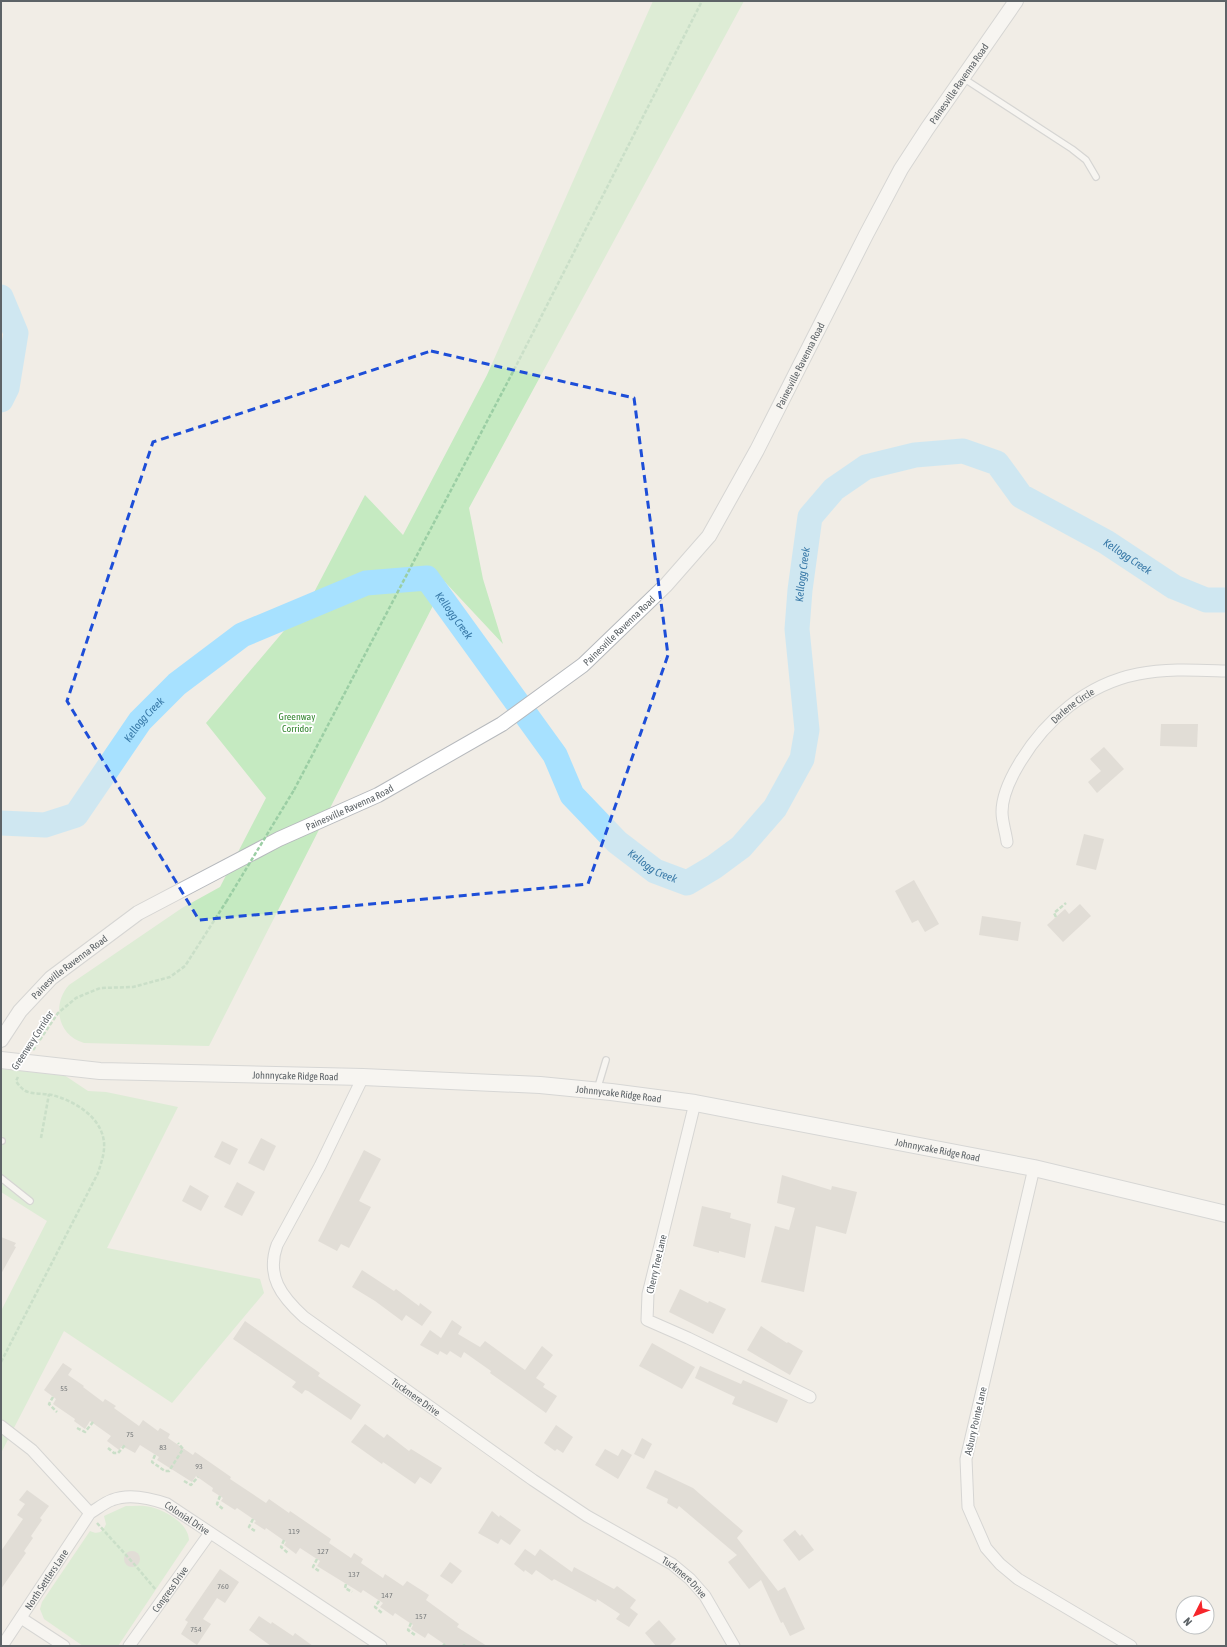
<svg xmlns="http://www.w3.org/2000/svg" width="1227" height="1647" font-family="'Asap Condensed',sans-serif">
<style>
.green{fill:#c5eac1}
.lines{fill:none;stroke-linecap:round;stroke-linejoin:round}
.river{stroke:#a7e1ff;stroke-width:25}
.building{fill:#cfcac4}
.service-casing{stroke:#b6b9bd;stroke-width:8}
.minor-casing{stroke:#b6b9bd;stroke-width:13}
.tertiary-casing{stroke:#b6b9bd;stroke-width:16}
.secondary-casing{stroke:#b7bbc0;stroke-width:18}
.path{stroke:#9bcea4;stroke-width:2.5;stroke-dasharray:4 2;stroke-linecap:butt}
.service{stroke:#fff;stroke-width:5.5}
.minor{stroke:#fff;stroke-width:11}
.tertiary{stroke:#fff;stroke-width:14}
.secondary{stroke:#fff;stroke-width:16}
.path-bridge{stroke:#9bcea4;stroke-width:2.5;stroke-dasharray:4 2;stroke-linecap:butt}
.marked{fill:none;stroke:#1d4ed8;stroke-width:3;stroke-dasharray:8 5;stroke-linejoin:round}
.labels{text-anchor:middle;stroke-width:3.5;stroke-linejoin:round;paint-order:stroke}
.number-label{font-size:8px;fill:#7a7d7e}
.street-label{font-size:10px;fill:#5d6367;stroke:#fff}
.park-label{font-size:10px;fill:#33852f;stroke:#fff}
.water-label{font-size:11px;font-style:italic;fill:#3778a7;stroke:#fff}
</style>
<rect width="100%" height="100%" fill="#f1ede6"/>
<g class="green">
<path d="M653 1H744L469 508 483 579 503 644 445 582 209 1046 84 1043C57 1035 52 1004 69 985L182 908 220 887 266 798 206 723 310 600 365 495 403 535 487 375Z"/>
<polygon points="40,1059 88,1091 106,1092 178,1107 107,1248 260,1279 264,1293 172,1403 64,1331 1,1453 1,1311 47,1221 1,1192 1,1063"/>
<path d="M126 1506C134 1506 143 1505 151 1507 166 1511 188 1523 189 1540L118 1646H83L44 1619 40 1609 42 1602 90 1531C98 1535 103 1532 106 1524L104 1516Z"/>
</g>
<g class="lines">
<g class="river">
<polyline points="1,297 16,333 7,388 1,400"/>
<path id="s1" d="M1 823 45 825 76 815 140 721 177 684 242 635 366 583 427 578 555 755 572 795 617 842 655 871 687 883 714 867 741 847 775 808 802 759 807 730 797 629 800 590 810 517 834 489 866 467 915 455 963 451 997 463 1021 496 1106 542 1174 587 1206 600H1226"/>
</g>
</g>
<g class="building">
<polygon points="1161,724 1198,724 1197,747 1160,746"/>
<polygon points="1104,747 1124,769 1097,793 1088,782 1101,771 1090,759"/>
<polygon points="1084,834 1104,839 1096,870 1076,865"/>
<polygon points="914,880 939,924 925,932 918,920 912,923 895,891"/>
<polygon points="1080,904 1091,916 1063,942 1047,925 1065,909 1069,914"/>
<polygon points="982,916 1021,922 1018,941 979,935"/>
<polygon points="261,1138 276,1146 264,1171 248,1163"/>
<polygon points="222,1141 238,1149 230,1165 214,1157"/>
<polygon points="364,1150 381,1159 359,1201 371,1207 349,1248 341,1244 337,1251 318,1241"/>
<polygon points="782,1175 831,1190 832,1186 857,1192 846,1234 816,1226 804,1292 761,1282 775,1226 789,1230 795,1208 777,1203"/>
<polygon points="237,1182 255,1192 242,1216 224,1207"/>
<polygon points="190,1185 209,1196 201,1211 182,1201"/>
<polygon points="702,1206 731,1213 730,1218 751,1224 745,1258 719,1251 719,1253 693,1246"/>
<polygon points="1,1237 16,1243 14,1246 16,1247 1,1274"/>
<polygon points="362,1270 394,1291 396,1289 419,1306 420,1303 432,1312 422,1326 406,1315 402,1321 375,1301 352,1287"/>
<polygon points="680,1289 708,1303 709,1301 726,1309 713,1334 669,1312"/>
<polygon points="452,1320 462,1327 458,1334 480,1347 485,1341 525,1370 542,1346 553,1355 536,1378 545,1384 543,1387 557,1396 546,1413 490,1373 491,1371 464,1352 461,1358 450,1351 447,1355 440,1351 438,1355 420,1345 430,1330 441,1338"/>
<polygon points="245,1321 320,1373 318,1376 361,1405 351,1420 308,1391 305,1390 302,1394 292,1387 296,1382 233,1339"/>
<polygon points="761,1326 787,1343 788,1342 803,1351 790,1375 747,1350"/>
<polygon points="652,1343 695,1367 682,1389 639,1366"/>
<polygon points="63,1363 72,1369 68,1375 84,1386 83,1387 103,1402 105,1399 116,1406 114,1408 139,1426 143,1420 158,1431 160,1428 170,1434 168,1438 193,1455 195,1452 198,1454 231,1477 230,1479 266,1503 269,1499 289,1513 290,1511 331,1539 329,1543 351,1558 354,1553 363,1559 361,1563 383,1578 385,1574 403,1586 407,1581 429,1595 426,1600 459,1624 457,1627 487,1646 447,1646 428,1633 425,1638 411,1629 413,1625 395,1613 393,1616 380,1607 383,1603 363,1590 361,1593 317,1566 320,1561 300,1548 296,1554 284,1545 286,1542 266,1528 265,1530 254,1523 256,1521 237,1508 235,1510 221,1501 223,1498 212,1491 213,1488 196,1476 192,1482 157,1460 159,1457 140,1445 135,1453 122,1446 119,1450 107,1441 111,1436 90,1421 85,1429 74,1421 75,1419 53,1404 56,1399 44,1390"/>
<polygon points="700,1366 741,1384 743,1380 788,1400 777,1423 732,1404 735,1397 695,1378"/>
<polygon points="365,1424 384,1438 387,1434 409,1451 411,1449 442,1468 431,1484 420,1477 415,1484 383,1462 382,1464 351,1442"/>
<polygon points="556,1425 573,1437 563,1453 557,1449 555,1451 544,1443"/>
<polygon points="642,1438 652,1444 644,1459 634,1454"/>
<polygon points="605,1449 618,1456 622,1449 632,1455 618,1479 595,1465"/>
<polygon points="655,1470 693,1488 743,1531 737,1538 778,1591 785,1587 805,1629 790,1636 783,1622 781,1623 761,1580 749,1589 728,1562 737,1555 679,1506 677,1509 667,1503 668,1499 646,1488"/>
<polygon points="27,1490 49,1506 40,1518 42,1520 31,1536 33,1538 24,1551 26,1553 1,1589 1,1551 23,1519 17,1515 25,1504 19,1500"/>
<polygon points="492,1511 499,1517 500,1515 521,1530 510,1545 501,1539 498,1544 478,1533"/>
<polygon points="795,1530 800,1536 802,1534 814,1550 799,1561 783,1540"/>
<polygon points="525,1549 535,1556 540,1549 572,1572 574,1567 614,1589 617,1586 636,1600 630,1608 638,1614 629,1627 616,1619 620,1614 597,1599 596,1602 554,1579 552,1581 536,1570 532,1575 525,1570 524,1572 514,1564"/>
<circle cx="132" cy="1559" r="8"/>
<polygon points="450,1562 462,1571 452,1584 440,1576"/>
<polygon points="220,1569 239,1582 225,1603 217,1598 203,1619 211,1624 197,1645 181,1634 188,1622 185,1620"/>
<polygon points="259,1616 271,1624 272,1622 293,1636 295,1633 313,1646 271,1646 249,1630"/>
<polygon points="659,1620 676,1639 669,1646 656,1646 645,1633"/>
</g>
<g class="lines">
<defs>
<g id="service">
<polyline points="963,78 1072,149 1086,160 1096,177"/>
<polyline points="597,1090 606,1060"/>
<polyline points="1,1141 2,1141"/>
<polyline points="1,1178 30,1201"/>
</g>
<g id="minor">
<path id="s2" d="M1007 842C1006 833 1002 822 1002 812 1002 795 1010 779 1019 764 1045 720 1087 684 1138 674 1167 668 1197 670 1226 671"/>
<path id="s3" d="M363 1077 320 1166 277 1245C266 1276 281 1296 304 1317L533 1480 587 1516 672 1564 690 1579 705 1596 734 1646"/>
<polyline points="695,1103 648,1294 647,1320 688,1338 810,1397"/>
<polyline points="1034,1168 966,1459 968,1507 986,1548 1000,1564 1018,1579 1131,1646"/>
<polyline points="1,1426 32,1450 90,1513"/>
<polyline points="21,1618 64,1646"/>
<path id="s4" d="M2 1646 90 1513C97 1509 104 1503 112 1500 129 1493 150 1498 167 1504L381 1646"/>
<path id="s5" d="M129 1646 210 1533"/>
</g>
<g id="tertiary">
<path id="s6" d="M1 1040 20 1011 51 978 138 913 279 839 378 795 502 724 583 665 666 585 709 536 757 450 866 235 901 169 927 129 1016 1"/>
</g>
<g id="secondary">
<path id="s7" d="M1 1060 100 1071 363 1077 540 1085 611 1092 695 1103 1034 1168 1226 1214"/>
</g>
</defs>
<use href="#service" class="service-casing"/>
<use href="#minor" class="minor-casing"/>
<use href="#tertiary" class="tertiary-casing"/>
<use href="#secondary" class="secondary-casing"/>
<g class="path">
<polyline points="294,790 516,366 702,1"/>
<polyline points="1056,917 1054,913 1066,903"/>
<polyline points="33,1050 58,1013 76,998 100,988 133,987 170,977 185,966 226,902"/>
<polyline points="41,1138 49,1094"/>
<path d="M1 1362 98 1173C101 1163 105 1153 104 1142 101 1116 74 1101 52 1095 44 1093 31 1095 24 1090 21 1088 18 1084 16 1081L18 1077"/>
<polyline points="53,1397 49,1404 57,1412"/>
<polyline points="77,1428 85,1432 93,1422"/>
<polyline points="108,1448 114,1453 118,1453 125,1445"/>
<polyline points="155,1455 152,1462 165,1471 169,1471 183,1449 178,1443"/>
<polyline points="184,1481 191,1485 198,1477"/>
<polyline points="220,1496 217,1504 223,1509"/>
<polyline points="253,1519 249,1527 255,1531"/>
<polyline points="97,1523 135,1565 156,1590"/>
<polyline points="284,1540 281,1547 288,1553"/>
<polyline points="317,1559 313,1567 319,1571"/>
<polyline points="346,1584 345,1588 352,1592"/>
<polyline points="379,1601 375,1607 382,1613"/>
<polyline points="411,1623 408,1630 415,1635"/>
<polyline points="464,1644 464,1646"/>
<polyline points="443,1646 445,1644"/>
</g>
<use href="#service" class="service"/>
<use href="#minor" class="minor"/>
<use href="#tertiary" class="tertiary"/>
<use href="#secondary" class="secondary"/>
<polyline class="path-bridge" points="226,902 294,790"/>
</g>
<path d="M0 0H1227V1647H0ZM431 351 634 398 668 655 588 884 199 920 67 701 153 442Z" fill="#f1ede6" fill-opacity=".55" fill-rule="evenodd"/>
<path class="marked" d="M431 351 634 398 668 655 588 884 199 920 67 701 153 442Z"/>
<g class="labels">
<g class="number-label">
<text x="64" y="1391">55</text>
<text x="130" y="1437">75</text>
<text x="163" y="1450">83</text>
<text x="199" y="1469">93</text>
<text x="294" y="1534">119</text>
<text x="323" y="1554">127</text>
<text x="354" y="1577">137</text>
<text x="223" y="1589">760</text>
<text x="387" y="1598">147</text>
<text x="421" y="1619">157</text>
<text x="196" y="1632">754</text>
</g>
<g class="street-label">
<text dy="4" stroke="none"><textPath href="#s6" startOffset="1397">Painesville Ravenna Road</textPath></text>
<text dy="4" stroke="none"><textPath href="#s6" startOffset="1073">Painesville Ravenna Road</textPath></text>
<text dy="4" stroke="none"><textPath href="#s6" startOffset="749">Painesville Ravenna Road</textPath></text>
<text dy="4" stroke="none"><textPath href="#s2" startOffset="162">Darlene Circle</textPath></text>
<text dy="4" stroke="none"><textPath href="#s6" startOffset="425">Painesville Ravenna Road</textPath></text>
<text dy="4" stroke="none"><textPath href="#s6" startOffset="101">Painesville Ravenna Road</textPath></text>
<text transform="translate(32 1040) rotate(-57)" y="4">Greenway Corridor</text>
<text dy="4" stroke="none"><textPath href="#s7" startOffset="295">Johnnycake Ridge Road</textPath></text>
<text dy="4" stroke="none"><textPath href="#s7" startOffset="619">Johnnycake Ridge Road</textPath></text>
<text dy="4" stroke="none"><textPath href="#s7" startOffset="943">Johnnycake Ridge Road</textPath></text>
<text transform="translate(656 1264) rotate(-77)" y="4">Cherry Tree Lane</text>
<text dy="4" stroke="none"><textPath href="#s3" startOffset="409">Tuckmere Drive</textPath></text>
<text transform="translate(975 1421) rotate(-77)" y="4">Asbury Pointe Lane</text>
<text dy="4" stroke="none"><textPath href="#s4" startOffset="266">Colonial Drive</textPath></text>
<text dy="4" stroke="none"><textPath href="#s3" startOffset="733">Tuckmere Drive</textPath></text>
<text dy="4" stroke="none"><textPath href="#s4" startOffset="80">North Settlers Lane</textPath></text>
<text dy="4" stroke="none"><textPath href="#s5" startOffset="70">Congress Drive</textPath></text>
</g>
<g class="park-label">
<text x="297" y="720">Greenway<tspan x="297" dy="12">Corridor</tspan></text>
</g>
<g class="water-label">
<text dy="4" stroke="none"><textPath href="#s1" startOffset="1719">Kellogg Creek</textPath></text>
<text dy="4" stroke="none"><textPath href="#s1" startOffset="1287">Kellogg Creek</textPath></text>
<text dy="4" stroke="none"><textPath href="#s1" startOffset="566">Kellogg Creek</textPath></text>
<text dy="4" stroke="none"><textPath href="#s1" startOffset="194">Kellogg Creek</textPath></text>
<text dy="4" stroke="none"><textPath href="#s1" startOffset="890">Kellogg Creek</textPath></text>
</g>
</g>
<rect width="1227" height="1647" fill="none" stroke="#5d6367" stroke-width="4"/>
<g transform="translate(1195 1615) rotate(228)"><circle r="19" fill="#ffffff" stroke="#bec1c2"/>
<path d="M0-3L7 15L0 10L-7 15Z" fill="#f6262b"/>
<text y="-6" font-size="11" font-weight="bold" text-anchor="middle" fill="#5d6367">N</text>
</g>
</svg>
